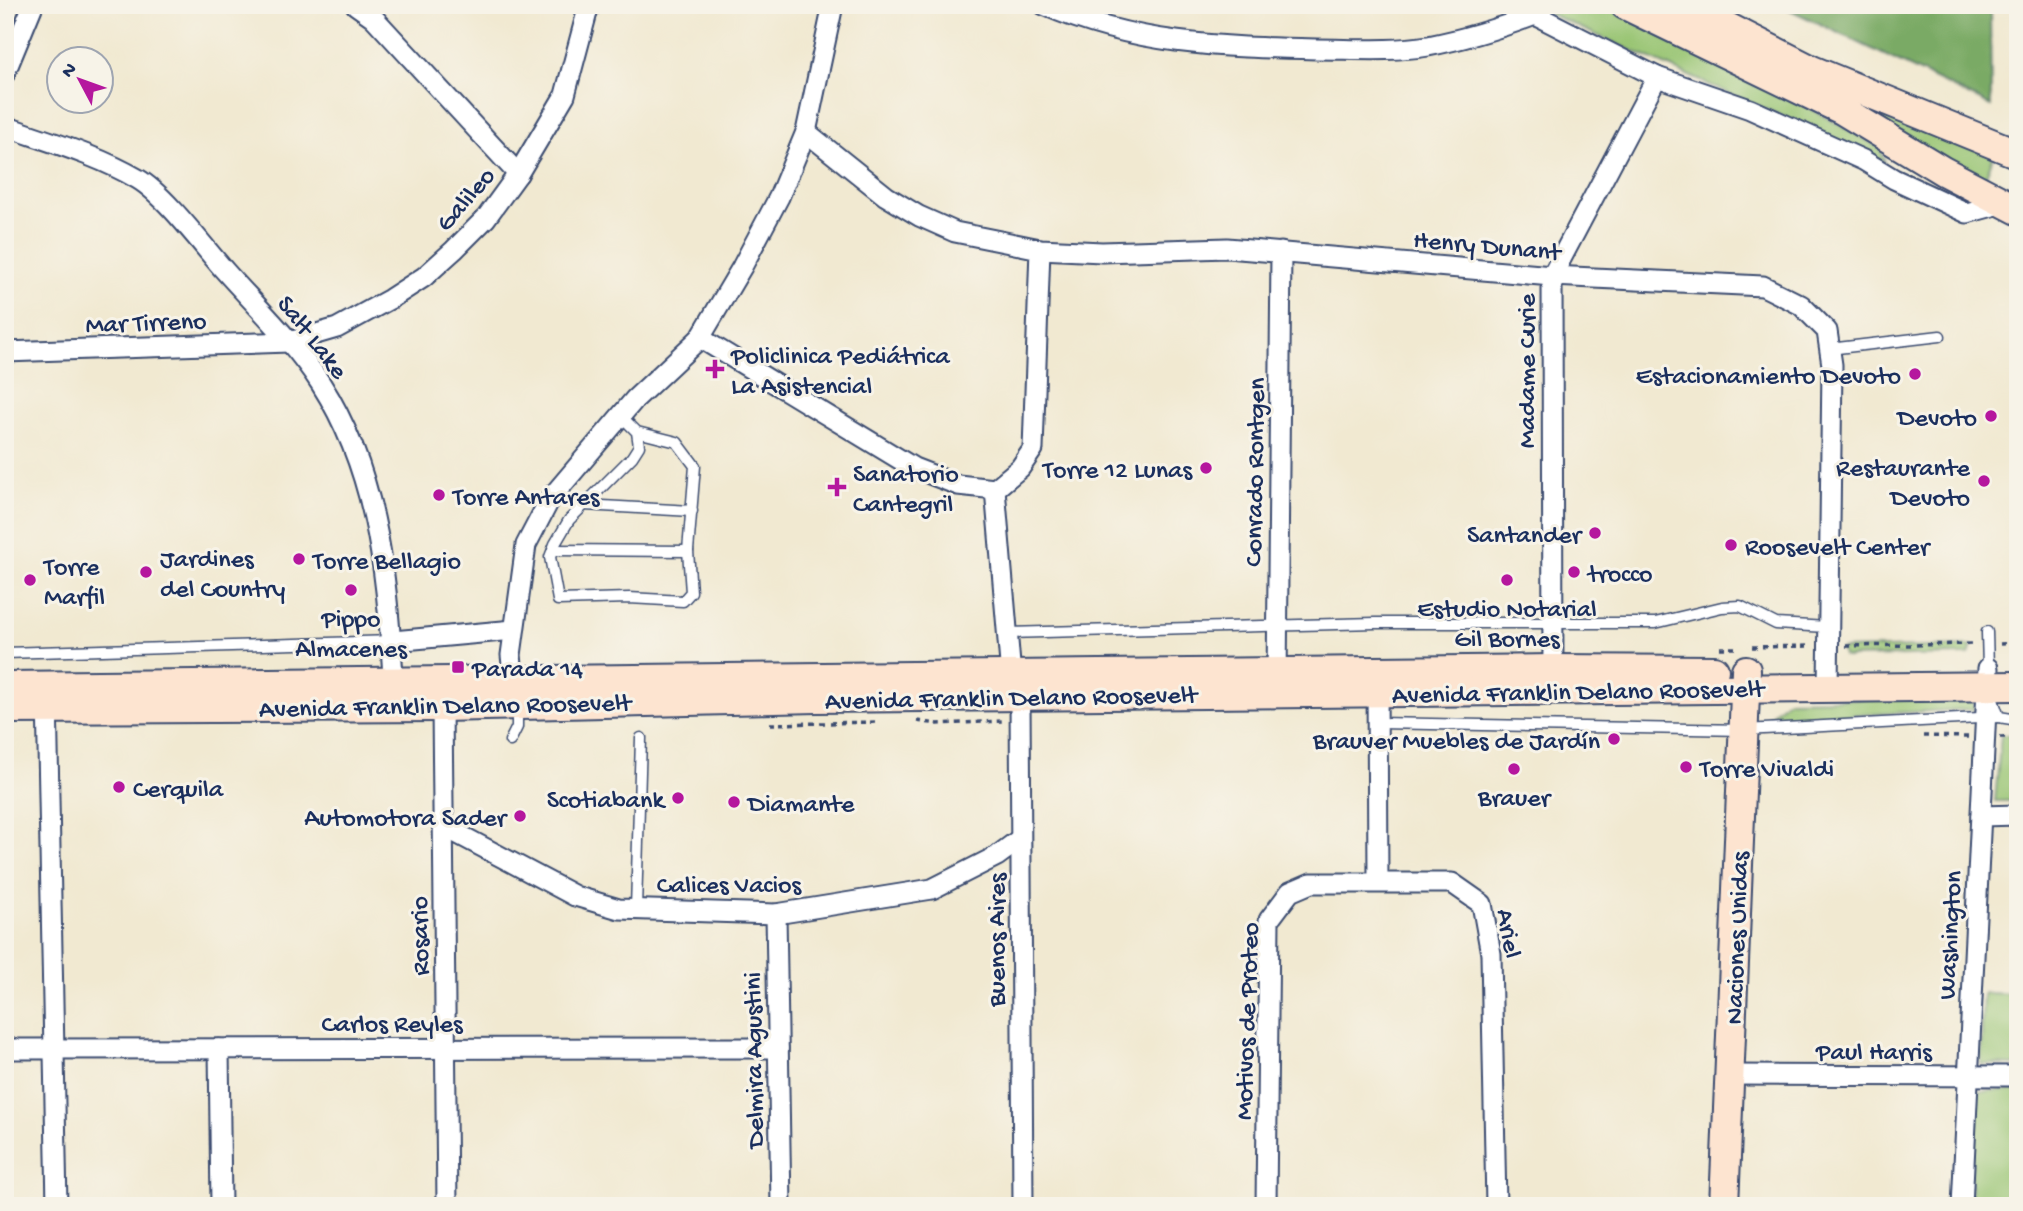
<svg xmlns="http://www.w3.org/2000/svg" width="2023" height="1211" font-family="'Gochi Hand',sans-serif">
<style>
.green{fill:#99c573;stroke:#5a7a68;stroke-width:2}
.forest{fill:#7aaa65;stroke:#4a6c62;stroke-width:2}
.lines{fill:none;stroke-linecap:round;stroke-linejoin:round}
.lane-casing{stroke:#3b4b6f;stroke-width:13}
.street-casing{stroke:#3b4b6f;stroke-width:23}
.secondary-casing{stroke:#3b4b6f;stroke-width:32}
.path{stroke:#3b4b6f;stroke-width:3.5;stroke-dasharray:5 5;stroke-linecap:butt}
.lane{stroke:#fff;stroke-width:10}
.street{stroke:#fff;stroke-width:19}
.secondary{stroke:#fde4d0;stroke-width:28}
.poi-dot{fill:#b5179e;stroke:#f7f3e8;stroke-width:2.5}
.labels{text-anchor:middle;stroke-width:6;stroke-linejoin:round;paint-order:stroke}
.street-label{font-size:26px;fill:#1b2f5e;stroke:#f7f3e8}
.poi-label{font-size:26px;fill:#1b2f5e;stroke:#f7f3e8;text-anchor:start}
</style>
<rect width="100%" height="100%" fill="#f7f3e8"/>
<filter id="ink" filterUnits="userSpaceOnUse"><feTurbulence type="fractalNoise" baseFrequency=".0143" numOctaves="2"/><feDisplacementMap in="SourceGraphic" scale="14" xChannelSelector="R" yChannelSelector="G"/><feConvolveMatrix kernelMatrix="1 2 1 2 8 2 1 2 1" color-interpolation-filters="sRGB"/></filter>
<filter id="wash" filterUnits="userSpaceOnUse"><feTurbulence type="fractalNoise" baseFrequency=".00686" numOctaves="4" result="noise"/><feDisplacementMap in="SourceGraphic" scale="28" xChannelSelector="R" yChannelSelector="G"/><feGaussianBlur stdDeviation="1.57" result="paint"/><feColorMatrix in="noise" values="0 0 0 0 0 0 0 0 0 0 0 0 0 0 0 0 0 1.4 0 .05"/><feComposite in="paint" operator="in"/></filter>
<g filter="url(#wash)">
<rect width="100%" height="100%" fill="#f1e9d1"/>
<g class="green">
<path d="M1531 5H1604L1742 70 1880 148 1885 162C1767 108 1648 60 1531 5Z"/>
<polygon points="1649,5 1662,5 1994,154 1982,186"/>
<polygon points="1972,646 1969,655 1847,657 1843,656 1841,649"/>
<polygon points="1966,697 1973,701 1974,709 1766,719 1788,700"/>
<polygon points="2001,735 2018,735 2018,801 1995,801"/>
<polygon points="1983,993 2018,994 2018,1065 1981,1064"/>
<polygon points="2018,1090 2018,1206 1970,1206 1975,1091"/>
</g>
<polygon class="forest" points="1780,5 1990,5 1991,106"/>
</g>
<g filter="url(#ink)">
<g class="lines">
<defs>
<g id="lane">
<polyline points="1829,349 1940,336"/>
<polyline points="621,416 637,432 677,442 695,466 688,551 691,592 683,601 629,598 558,600 550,557 555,544 569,520 632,457 639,446 637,432"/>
<polyline points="584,505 692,511"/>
<polyline points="553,550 688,551"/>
<polyline points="1987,632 1988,668"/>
<polyline points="1008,633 1375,623 1655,623 1722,607 1740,606 1776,624 1827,627"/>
<polyline points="5,653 393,641"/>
<polyline points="1992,697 1999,717 2018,720"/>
<polyline points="1379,723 1744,730 1999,717"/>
<polyline points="510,741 517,727 517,708"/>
<polyline points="636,909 641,738"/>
</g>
<g id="street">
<polyline points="356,5 373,17 518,174"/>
<path d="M1044 5C1135 45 1219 47 1316 49 1353 49 1391 52 1428 46 1465 39 1500 28 1535 15"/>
<polyline points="1516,5 1657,77 1750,109 1863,160 1894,179 1967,213 2004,203"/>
<polyline points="5,73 33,5"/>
<path d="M5 126C50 142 97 155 138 179 165 195 203 246 225 271 257 307 295 343 321 384 380 476 388 588 394 694"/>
<polyline points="806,132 886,196 919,216 955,232 1040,249 1102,252 1227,248 1552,276 1763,286 1801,305 1827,331 1832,365 1828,687"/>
<polyline points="700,338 914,468 958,485 995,489"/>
<polyline points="5,352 289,342 337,328 390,299 424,277 454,250 486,218 518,174 565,95 589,5"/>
<polyline points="995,489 1011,676 1020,697 1023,1206"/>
<polyline points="995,489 1020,468 1033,449 1040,249"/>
<polyline points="393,641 514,630"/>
<polyline points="1553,680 1552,276 1657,77"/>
<polyline points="1277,682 1281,252"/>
<polyline points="1377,682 1378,880"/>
<polyline points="515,693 511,655 526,545 550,499 635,399 700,338 742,267 779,197 806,132 833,5"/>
<polyline points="47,696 57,1206"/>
<polyline points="442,707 447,1206"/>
<polyline points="1981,816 2018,815"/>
<polyline points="443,826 575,896 619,909 776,914 932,889 997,856 1020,839"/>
<polyline points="776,914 781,1206"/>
<polyline points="5,1049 778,1048"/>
<polyline points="219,1049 221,1206"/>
<polyline points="1730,1075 2018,1076"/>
<polyline points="1266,1206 1269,920 1290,892 1311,883 1452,883 1482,904 1491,954 1496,1206"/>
<polyline points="1962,1206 1988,668"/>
</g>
<g id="secondary">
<polyline points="1625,5 1842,110 1943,171 2018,210"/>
<polyline points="1684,5 1812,70 2018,154"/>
<polyline points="5,686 1552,669 1714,670"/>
<polyline points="5,709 442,707 817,698 2018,686"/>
<polyline points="1724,1206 1746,670"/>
</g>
</defs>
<use href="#lane" class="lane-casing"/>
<use href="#street" class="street-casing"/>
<use href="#secondary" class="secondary-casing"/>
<g class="path">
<polyline points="2000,644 2018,643"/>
<polyline points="1846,646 1975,644"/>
<polyline points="1752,647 1810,646"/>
<polyline points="1720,648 1740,648"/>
<polyline points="917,721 938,724 1003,721"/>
<polyline points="770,724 878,722"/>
<polyline points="1923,736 1968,737"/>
<polyline points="2000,737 2018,737"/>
</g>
<use href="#lane" class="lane"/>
<use href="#street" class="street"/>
<use href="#secondary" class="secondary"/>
</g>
</g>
<g class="poi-dot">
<path d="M711.5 358.5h7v7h7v7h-7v7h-7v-7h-7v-7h7z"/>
<circle cx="1915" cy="374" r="7"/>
<circle cx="1991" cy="416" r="7"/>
<circle cx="1206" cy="468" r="7"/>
<circle cx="1984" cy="481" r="7"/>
<path d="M833.5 476.5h7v7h7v7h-7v7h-7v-7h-7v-7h7z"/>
<circle cx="439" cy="495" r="7"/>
<circle cx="1595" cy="533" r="7"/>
<circle cx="1731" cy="545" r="7"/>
<circle cx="299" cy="559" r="7"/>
<circle cx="146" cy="572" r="7"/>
<circle cx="1574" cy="572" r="7"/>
<circle cx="30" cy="580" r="7"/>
<circle cx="1507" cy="580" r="7"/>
<circle cx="351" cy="590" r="7"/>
<rect x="451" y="660" width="14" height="14" rx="3.5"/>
<circle cx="1614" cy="739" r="7"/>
<circle cx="1686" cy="767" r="7"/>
<circle cx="1514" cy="769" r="7"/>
<circle cx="119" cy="787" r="7"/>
<circle cx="678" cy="798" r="7"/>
<circle cx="734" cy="802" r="7"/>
<circle cx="520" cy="816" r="7"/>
</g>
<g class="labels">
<g class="street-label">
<text transform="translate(464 198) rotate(-49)" y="9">Galileo</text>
<text transform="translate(1487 244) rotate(5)" y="9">Henry Dunant</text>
<text transform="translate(146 321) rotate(-2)" y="9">Mar Tirreno</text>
<text transform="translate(314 336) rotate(52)" y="9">Salt Lake</text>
<text transform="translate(1525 371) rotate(-90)" y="9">Madame Curie</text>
<text transform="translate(1253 472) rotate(-89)" y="9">Conrado Rontgen</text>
<text transform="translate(1578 690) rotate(-1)" y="9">Avenida Franklin Delano Roosevelt</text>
<text transform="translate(1011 696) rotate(-1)" y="9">Avenida Franklin Delano Roosevelt</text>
<text transform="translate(445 704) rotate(-1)" y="9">Avenida Franklin Delano Roosevelt</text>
<text x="729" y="892">Calices Vacios</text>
<text transform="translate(1511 933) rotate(80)" y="9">Ariel</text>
<text transform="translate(1948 935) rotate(-87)" y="9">Washington</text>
<text transform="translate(418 936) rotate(-91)" y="9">Rosario</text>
<text transform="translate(1735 938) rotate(-88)" y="9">Naciones Unidas</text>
<text transform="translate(995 940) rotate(-90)" y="9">Buenos Aires</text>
<text transform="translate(1245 1021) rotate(-88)" y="9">Motivos de Proteo</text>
<text x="392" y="1031">Carlos Reyles</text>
<text x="1874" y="1059">Paul Harris</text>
<text transform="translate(752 1060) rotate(-91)" y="9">Delmira Agustini</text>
</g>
<g class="poi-label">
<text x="731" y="363">Policlinica Pediátrica<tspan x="731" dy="30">La Asistencial</tspan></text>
<text x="1901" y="383" text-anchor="end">Estacionamiento Devoto</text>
<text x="1977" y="425" text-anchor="end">Devoto</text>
<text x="1970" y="475" text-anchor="end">Restaurante<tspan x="1970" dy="30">Devoto</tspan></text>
<text x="1192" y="477" text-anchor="end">Torre 12 Lunas</text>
<text x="853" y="481">Sanatorio<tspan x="853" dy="30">Cantegril</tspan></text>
<text x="453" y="504">Torre Antares</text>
<text x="1581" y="542" text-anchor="end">Santander</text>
<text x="1745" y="554">Roosevelt Center</text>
<text x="160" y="566">Jardines<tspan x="160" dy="30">del Country</tspan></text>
<text x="313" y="568">Torre Bellagio</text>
<text x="44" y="574">Torre<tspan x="44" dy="30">Marfil</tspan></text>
<text x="1588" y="581">trocco</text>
<text x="1507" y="616" text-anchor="middle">Estudio Notarial<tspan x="1507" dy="30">Gil Bornes</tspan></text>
<text x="351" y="626" text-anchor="middle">Pippo<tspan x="351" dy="30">Almacenes</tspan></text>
<text x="472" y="676">Parada 14</text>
<text x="1600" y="748" text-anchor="end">Brauver Muebles de Jardín</text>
<text x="1700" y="776">Torre Vivaldi</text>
<text x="133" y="796">Cerquila</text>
<text x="1514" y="805" text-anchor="middle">Brauer</text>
<text x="664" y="807" text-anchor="end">Scotiabank</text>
<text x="748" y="811">Diamante</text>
<text x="506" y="825" text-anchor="end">Automotora Sader</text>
</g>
</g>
<rect width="2023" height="1211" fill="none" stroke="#f7f3e8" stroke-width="28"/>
<g transform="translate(80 80) rotate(311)"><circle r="33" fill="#f7f3e8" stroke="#9fa5b1" stroke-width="2"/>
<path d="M0-5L12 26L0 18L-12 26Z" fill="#b5179e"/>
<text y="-10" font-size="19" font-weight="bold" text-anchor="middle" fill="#1b2f5e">N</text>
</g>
</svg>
